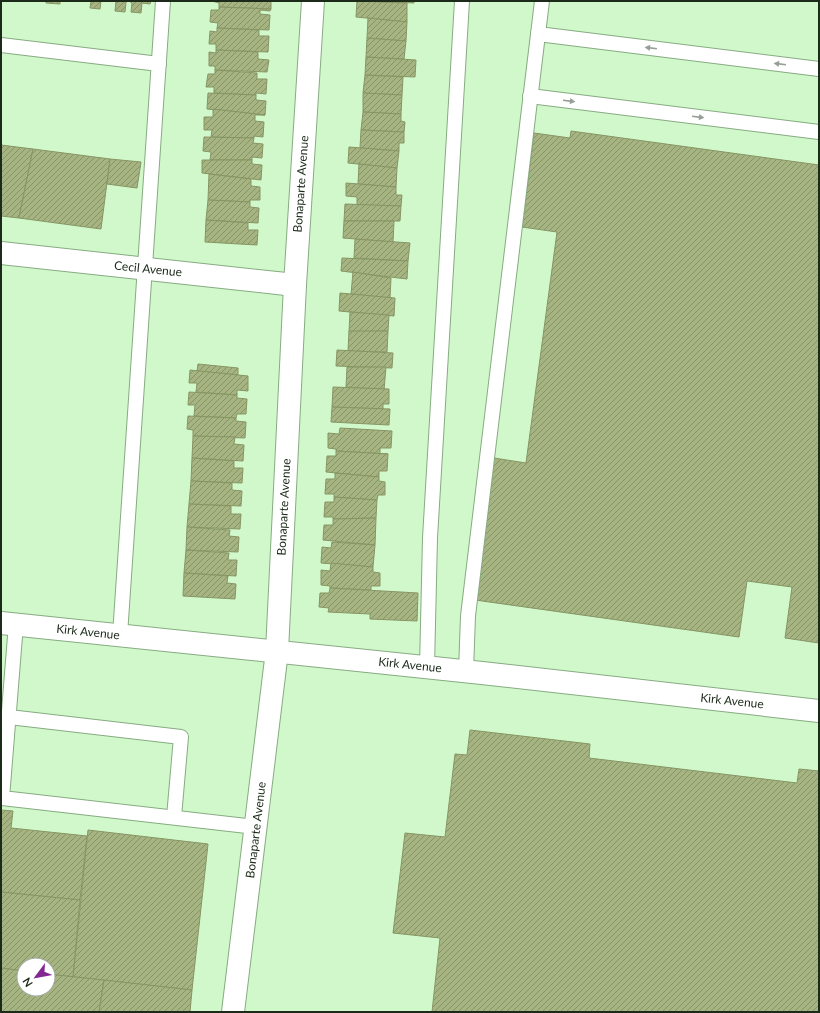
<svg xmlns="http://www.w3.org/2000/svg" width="820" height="1013" font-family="Lato,sans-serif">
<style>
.building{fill:url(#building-hatch);stroke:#869563}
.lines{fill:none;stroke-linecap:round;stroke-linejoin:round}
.service-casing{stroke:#87ab82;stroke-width:16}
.minor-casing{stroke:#87ab82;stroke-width:24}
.tertiary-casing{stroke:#87ab82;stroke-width:24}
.service{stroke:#fff;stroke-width:14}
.minor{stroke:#fff;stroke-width:22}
.tertiary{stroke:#fff;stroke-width:22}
.oneway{fill:#989f98}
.labels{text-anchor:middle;stroke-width:3;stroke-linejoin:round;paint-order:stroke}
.street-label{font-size:12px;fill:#1b2a19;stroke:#fff}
</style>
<defs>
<pattern id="building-hatch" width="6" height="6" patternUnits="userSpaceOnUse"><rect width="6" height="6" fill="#a5b481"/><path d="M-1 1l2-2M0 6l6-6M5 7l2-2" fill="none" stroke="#869369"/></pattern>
</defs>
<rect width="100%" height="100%" fill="#d1f8cb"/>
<g class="building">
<polygon points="46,1 60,1 60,4 46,3"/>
<polygon points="91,1 101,1 100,9 90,8"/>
<polygon points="111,1 129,1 126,2 125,12 115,11 116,1"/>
<polygon points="129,1 151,1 150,4 142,3 141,13 131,12 132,3"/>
<polygon points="212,1 271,1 271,9 219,7 219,3"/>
<polygon points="357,1 407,3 407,22 356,17"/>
<polygon points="366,1 414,1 414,3"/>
<polygon points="219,7 271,9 270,11 260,10 260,14 270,15 269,30 217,28 218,23 210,22 211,10 219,10"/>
<polygon points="368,18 407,22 406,41 367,38"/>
<polygon points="217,28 259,30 259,36 269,36 268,52 216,50 216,44 209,44 210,31 217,32"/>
<polygon points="367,38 406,41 404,59 366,57"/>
<polygon points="216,50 258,52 258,59 269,60 267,72 215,70 215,66 209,66 209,52 216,53"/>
<polygon points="366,57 416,60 415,77 365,75"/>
<polygon points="215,70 257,73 257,79 267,79 266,94 256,93 256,95 214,93 214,87 206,87 208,74 215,74"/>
<polygon points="365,75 403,77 402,95 363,93"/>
<polygon points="208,93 256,95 256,100 266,101 265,115 207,109"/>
<polygon points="363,93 402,95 401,114 363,112"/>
<polygon points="213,109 265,115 255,115 255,121 264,122 263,137 254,136 254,138 211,137 212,130 204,130 204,117 213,117"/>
<polygon points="363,112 401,114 401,121 405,122 404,132 361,130"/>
<polygon points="361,130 404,132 404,143 399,143 399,151 360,148"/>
<polygon points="571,131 819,165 819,643 785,638 792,587 747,581 739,637 475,600 494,458 526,463 557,232 522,227 534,133 570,138"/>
<polygon points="204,137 254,138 253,143 263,144 262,158 252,157 252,160 210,160 211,152 203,151"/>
<polygon points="1,145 33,149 19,218 1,216"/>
<polygon points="349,147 399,151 397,168 348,163"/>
<polygon points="33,149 110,159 101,229 19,218"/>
<polygon points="110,159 141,162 137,188 107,184"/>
<polygon points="202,160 252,160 252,164 262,165 261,180 202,173"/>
<polygon points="359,164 397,168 396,187 358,184"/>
<polygon points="209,174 251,179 251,186 260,187 260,200 250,200 250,202 208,200"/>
<polygon points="346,183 396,187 396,195 402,195 401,206 357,205 357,197 346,196"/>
<polygon points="208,200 250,202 250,207 259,208 258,223 206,220"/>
<polygon points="345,204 401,206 400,221 344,221"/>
<polygon points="206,220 248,223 248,230 258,230 257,245 205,242"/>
<polygon points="344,221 394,221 393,242 343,238"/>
<polygon points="355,239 410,243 408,261 354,258"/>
<polygon points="342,258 408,261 407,279 341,271"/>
<polygon points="353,272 391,278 390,298 351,294"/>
<polygon points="340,293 395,298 394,316 339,311"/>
<polygon points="350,312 389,315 388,331 349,332"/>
<polygon points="349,331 388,331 387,352 348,351"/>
<polygon points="337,350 393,353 392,368 336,366"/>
<polygon points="198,364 238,368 238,375 197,371"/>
<polygon points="347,367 386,367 384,390 346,387"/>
<polygon points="190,370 248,376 248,391 237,390 237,395 196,392 197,383 189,383"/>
<polygon points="333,387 389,389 389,404 383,404 383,409 332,407"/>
<polygon points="189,392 237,395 237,398 247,399 246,414 237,414 236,418 194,416 195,405 188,405"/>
<polygon points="332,407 390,409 389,425 331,422"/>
<polygon points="188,416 236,418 236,421 246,422 245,438 193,436 193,430 187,429"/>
<polygon points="340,428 392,431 391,448 380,448 380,454 388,454 336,451 336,449 328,448 328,433 339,434"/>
<polygon points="193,436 235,437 234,444 244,445 243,461 192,458"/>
<polygon points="336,451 388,454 387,471 379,471 379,477 326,472 327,456 336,456"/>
<polygon points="192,458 234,461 234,468 243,468 242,483 191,481"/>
<polygon points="335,473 379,477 379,481 385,482 385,495 378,495 377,500 334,497 334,494 325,494 326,479 335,479"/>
<polygon points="191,481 232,483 232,490 242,491 241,506 189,504"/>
<polygon points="334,497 377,500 376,518 333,519 333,517 324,517 325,502 334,502"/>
<polygon points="189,504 231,506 231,514 241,514 240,529 187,527"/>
<polygon points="376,518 375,545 323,540 324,525 333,525 333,519"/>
<polygon points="187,527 230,530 229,536 239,537 238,552 186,550"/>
<polygon points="332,542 375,545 373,567 321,563 322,547 331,548"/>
<polygon points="186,550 229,553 228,560 237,560 236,576 184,573"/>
<polygon points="331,563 373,567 373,572 380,573 380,586 371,586 371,590 330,588 330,586 321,585 321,570 330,571"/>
<polygon points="184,573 228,576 227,583 236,584 235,599 183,596"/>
<polygon points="330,588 418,593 417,621 370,619 370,614 328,612 329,608 319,607 320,593 329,593"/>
<polygon points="470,730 590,744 589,758 797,783 799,769 819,771 819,1012 432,1012 440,938 393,933 405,833 445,837 455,754 467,755"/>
<polygon points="1,810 13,811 11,828 87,836 80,900 1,892"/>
<polygon points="88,830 208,844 192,990 73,977"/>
<polygon points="1,892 80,900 73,977 48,974 48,965 24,965 24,971 1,968"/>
<polygon points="1,968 24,971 24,989 48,989 48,974 104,980 99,1012 1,1012"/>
<polygon points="104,980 192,990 190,1012 99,1012"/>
</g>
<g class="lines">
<defs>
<g id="service">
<polyline points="538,34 819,69"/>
<polyline points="1,45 159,64"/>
<polyline points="530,96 819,132"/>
<polyline points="16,624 2,798 256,827"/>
<polyline points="120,635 163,1"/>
<polyline points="427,667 430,538 462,1"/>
<polyline points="466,671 468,616 542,1"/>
<polyline points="9,717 181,737 174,817"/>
</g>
<g id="minor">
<polyline points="1,253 295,285"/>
<polyline points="233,1012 277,651 295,285 313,1"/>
</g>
<polyline id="tertiary" points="1,623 482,673 819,711"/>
</defs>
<use href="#service" class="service-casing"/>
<use href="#minor" class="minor-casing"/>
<use href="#tertiary" class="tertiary-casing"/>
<use href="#service" class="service"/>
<use href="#minor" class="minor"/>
<use href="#tertiary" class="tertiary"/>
</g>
<defs><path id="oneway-solid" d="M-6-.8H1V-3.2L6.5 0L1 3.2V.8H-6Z"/></defs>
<g class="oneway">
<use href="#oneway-solid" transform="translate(651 48) rotate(-173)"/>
<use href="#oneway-solid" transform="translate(780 64) rotate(-173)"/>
<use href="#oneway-solid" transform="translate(569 101) rotate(7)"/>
<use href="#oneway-solid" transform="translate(698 117) rotate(7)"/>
</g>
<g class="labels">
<g class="street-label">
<text transform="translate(301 184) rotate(-86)" y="4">Bonaparte Avenue</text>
<text transform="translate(148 269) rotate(6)" y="4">Cecil Avenue</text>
<text transform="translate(284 507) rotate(-87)" y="4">Bonaparte Avenue</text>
<text transform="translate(88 632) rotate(6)" y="4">Kirk Avenue</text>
<text transform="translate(410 665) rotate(6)" y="4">Kirk Avenue</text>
<text transform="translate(732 701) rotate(6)" y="4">Kirk Avenue</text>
<text transform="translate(256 830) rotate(-83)" y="4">Bonaparte Avenue</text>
</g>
</g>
<rect width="820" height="1013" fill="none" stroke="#1b2a19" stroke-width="4"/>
<g transform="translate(36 977) rotate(238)"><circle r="19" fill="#ffffff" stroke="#a4aaa3"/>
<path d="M0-3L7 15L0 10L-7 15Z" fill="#832793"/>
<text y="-6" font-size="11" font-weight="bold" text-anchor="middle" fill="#1b2a19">N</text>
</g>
</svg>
